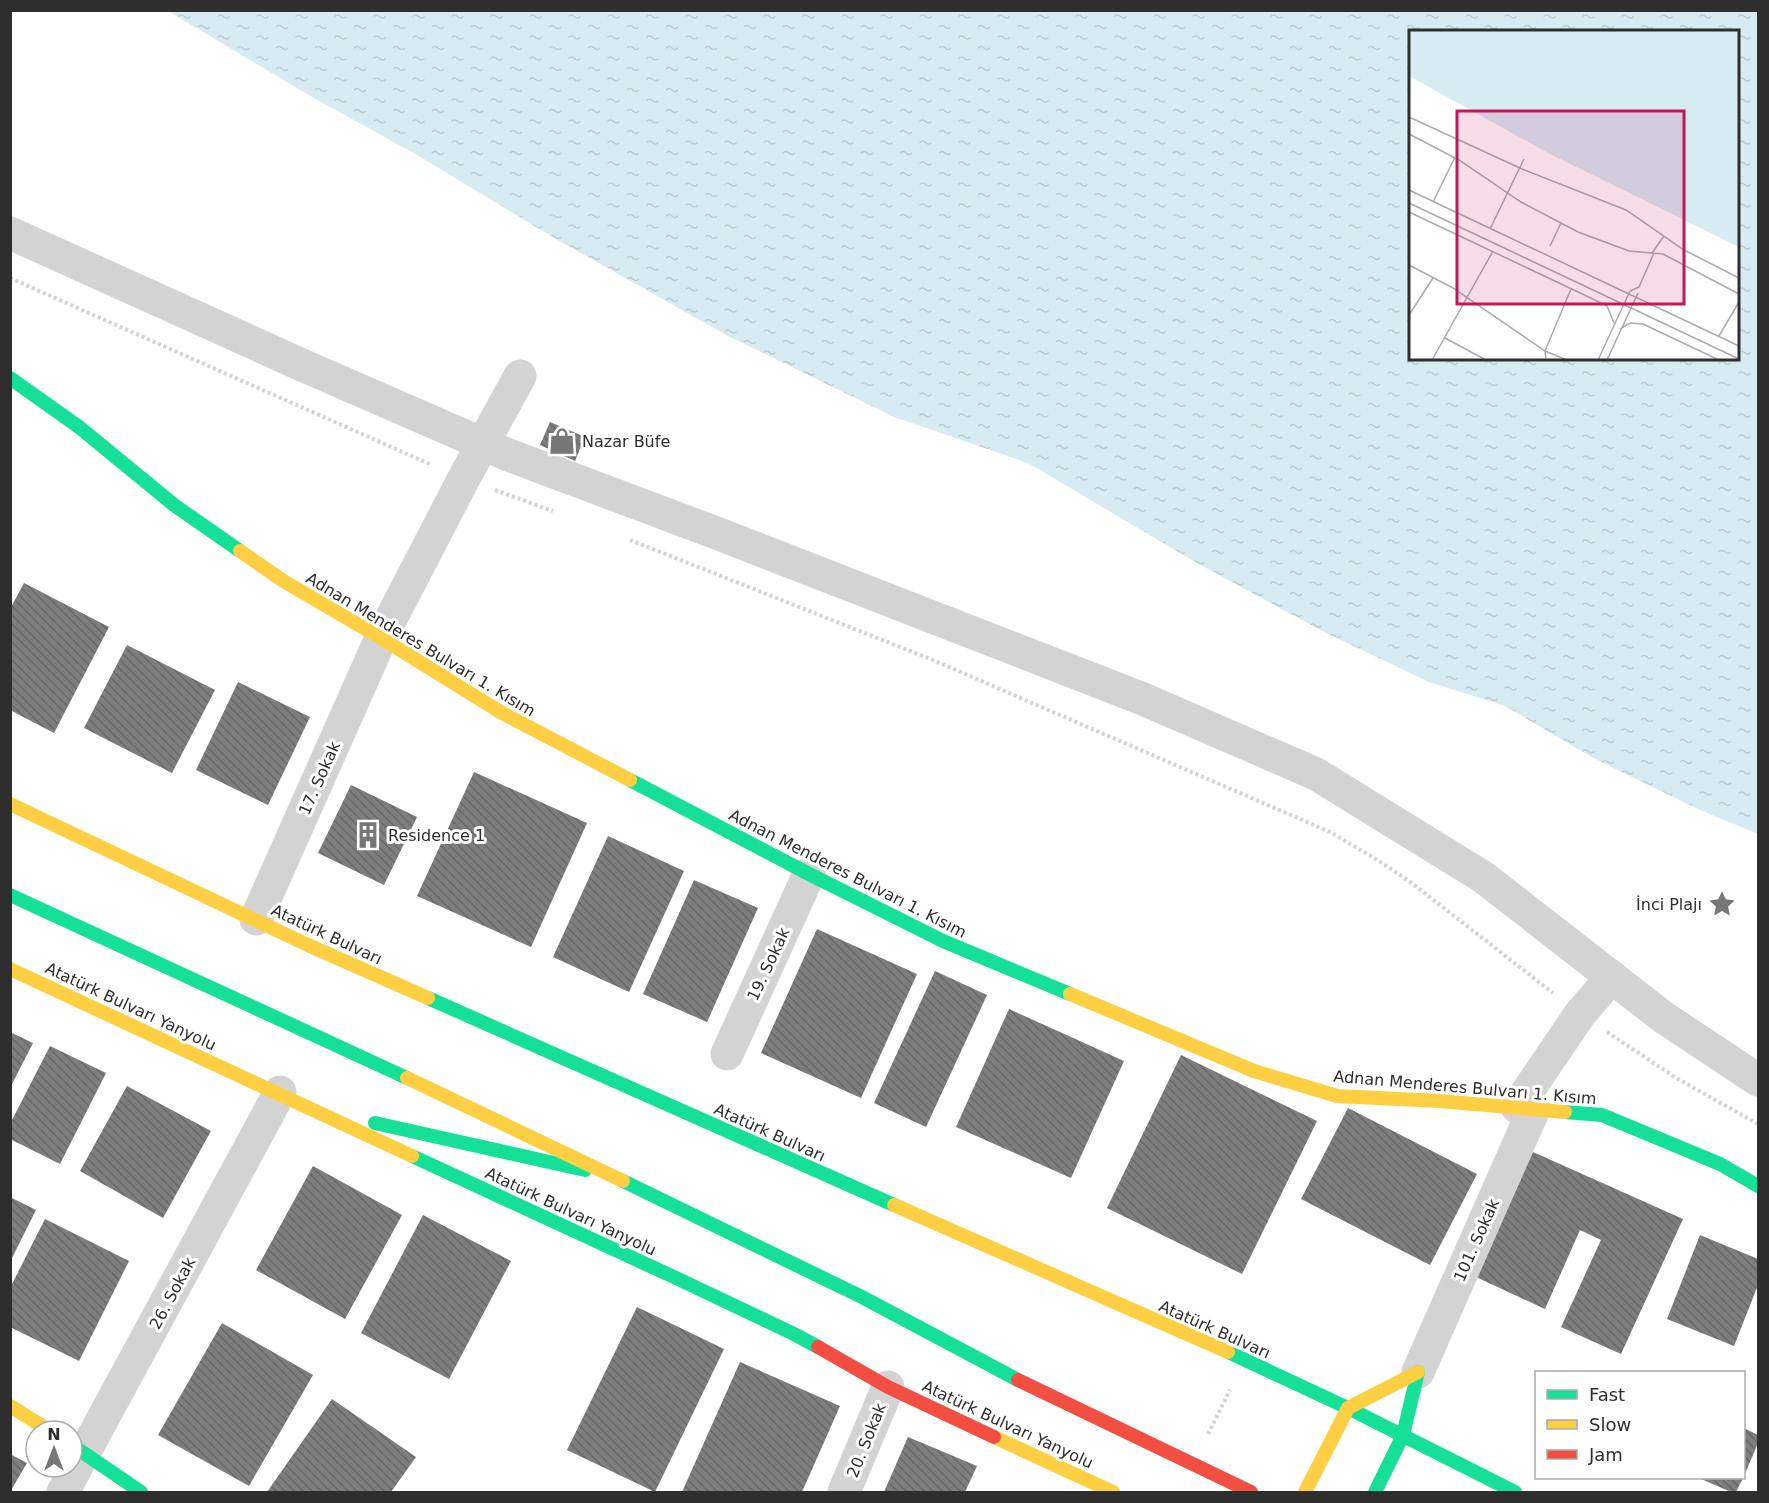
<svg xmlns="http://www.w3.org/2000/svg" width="1769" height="1503" font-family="'DejaVu Sans',sans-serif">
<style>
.water{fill:url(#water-ripples);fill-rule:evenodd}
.building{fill:url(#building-back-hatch)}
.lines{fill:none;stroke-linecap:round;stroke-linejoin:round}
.path{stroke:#d3d3d3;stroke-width:4;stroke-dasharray:3 3;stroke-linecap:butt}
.street{stroke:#d3d3d3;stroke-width:33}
.fast{stroke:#16e098;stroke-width:14}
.slow{stroke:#ffcf43;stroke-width:14}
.jam{stroke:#f24e42;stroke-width:14}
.labels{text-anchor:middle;stroke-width:6;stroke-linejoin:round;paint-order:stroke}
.poi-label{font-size:16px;fill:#2e2e2e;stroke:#fff;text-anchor:start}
.street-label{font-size:16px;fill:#2e2e2e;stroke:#fff}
.inset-road{fill:none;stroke:#ababab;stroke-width:1.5}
.view{fill:#c2185b;fill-opacity:0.15;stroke:#c2185b;stroke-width:3}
.inset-edge{fill:none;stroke:#2e2e2e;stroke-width:3}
</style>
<defs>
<pattern id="water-ripples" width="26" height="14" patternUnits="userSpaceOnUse" patternTransform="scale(1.5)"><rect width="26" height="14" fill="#d7ecf2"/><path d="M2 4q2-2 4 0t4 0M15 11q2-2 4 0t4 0" fill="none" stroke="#b9cbd0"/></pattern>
<pattern id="building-back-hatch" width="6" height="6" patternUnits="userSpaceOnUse" patternTransform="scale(1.5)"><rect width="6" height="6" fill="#7e7e7e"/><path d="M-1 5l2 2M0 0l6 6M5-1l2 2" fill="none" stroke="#686868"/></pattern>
</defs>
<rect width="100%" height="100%" fill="#fff"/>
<path class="water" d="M168 11H1758V834L1700 810 1595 759 1505 706 1429 682 1324 632 1197 563 1028 463 894 417 726 335 556 239 417 155 305 93ZM1410 32H1738V358H1410Z"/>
<g class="building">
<polygon points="550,422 585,437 575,461 540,445"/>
<polygon points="24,583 109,627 54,733 10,710 10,609"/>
<polygon points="127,645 215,690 172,773 84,728"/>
<polygon points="238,682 310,717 268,805 196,770"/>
<polygon points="474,772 587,823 531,947 417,896"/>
<polygon points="351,785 417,817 384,885 318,853"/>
<polygon points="608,836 684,871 629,992 553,957"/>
<polygon points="694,880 758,908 707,1022 643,994"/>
<polygon points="817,929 917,974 861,1098 761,1053"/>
<polygon points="935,971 987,995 926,1127 874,1103"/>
<polygon points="1009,1009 1124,1061 1071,1178 956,1127"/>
<polygon points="10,1032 33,1043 10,1088"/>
<polygon points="50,1046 106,1073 60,1164 10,1139 10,1124"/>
<polygon points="1181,1055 1317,1121 1242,1274 1107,1208"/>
<polygon points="127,1086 211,1131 163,1218 80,1171"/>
<polygon points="1348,1108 1477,1174 1430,1265 1301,1199"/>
<polygon points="1533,1152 1683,1219 1621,1354 1561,1327 1601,1240 1580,1230 1545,1309 1476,1277"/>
<polygon points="313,1166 402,1215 345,1319 256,1270"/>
<polygon points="10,1197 36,1210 10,1262"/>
<polygon points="423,1215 511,1261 449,1379 361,1333"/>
<polygon points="45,1219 129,1261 79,1361 10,1327 10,1288"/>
<polygon points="1700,1235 1758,1259 1758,1285 1734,1346 1667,1319"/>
<polygon points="637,1307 724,1349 655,1492 567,1450"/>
<polygon points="222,1323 313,1375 249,1486 158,1435"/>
<polygon points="740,1362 840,1406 802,1492 682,1492"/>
<polygon points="332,1399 416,1457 391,1492 267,1492"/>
<polygon points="1744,1428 1758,1435 1758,1443 1744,1476"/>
<polygon points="908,1437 977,1466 965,1492 884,1492"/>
<polygon points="10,1454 27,1463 10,1492"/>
<polygon points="1699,1478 1743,1478 1736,1492 1731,1492"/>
</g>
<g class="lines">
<g class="path">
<polyline points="10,278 432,465"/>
<polyline points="495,490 553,511"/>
<polyline points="630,540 933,660 1330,832 1379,861 1413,884 1553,993"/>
<polyline points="1607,1032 1678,1079 1758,1124"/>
<polyline points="1208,1434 1230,1390"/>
</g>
<g class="street">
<polyline points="10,233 302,365 506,454 719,534 1143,699 1316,774 1483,877 1663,1017 1758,1080"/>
<polyline points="256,919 381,638 464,478 520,376"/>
<polyline points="727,1054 809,874"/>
<polyline points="1517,1107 1580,1014 1612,977"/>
<polyline points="1418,1372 1534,1109"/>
<polyline points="63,1492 280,1092"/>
<polyline points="844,1492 888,1387"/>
</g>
<g class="fast">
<polyline points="10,378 79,427 174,505 240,551"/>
<polyline points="630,780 809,874 943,941 1070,994"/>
<polyline points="10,895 407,1078"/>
<polyline points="428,998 894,1205"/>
<polyline points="1565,1112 1602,1115 1720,1164 1758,1186"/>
<polyline points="375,1123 585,1170"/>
<polyline points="412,1156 674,1277 794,1334 818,1347"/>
<polyline points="623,1181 862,1297 1018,1380"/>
<polyline points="1228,1352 1348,1408 1515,1492"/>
<polyline points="72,1445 141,1492"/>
<polyline points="1375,1492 1403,1435 1418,1372"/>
</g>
<g class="slow">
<polyline points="240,551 285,582 381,638 502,713 630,780"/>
<polyline points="10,804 310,946 428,998"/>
<polyline points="10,969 412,1156"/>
<polyline points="1070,994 1254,1071 1337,1096 1439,1101 1565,1112"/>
<polyline points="407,1078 623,1181"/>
<polyline points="894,1205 1228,1352"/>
<polyline points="10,1406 50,1431"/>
<polyline points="994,1437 1113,1492"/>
<polyline points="1305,1492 1348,1408 1418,1372"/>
</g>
<g class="jam">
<polyline points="818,1347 888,1387 994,1437"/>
<polyline points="1018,1380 1251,1492"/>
</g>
</g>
<defs>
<symbol id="shop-bare" viewBox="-9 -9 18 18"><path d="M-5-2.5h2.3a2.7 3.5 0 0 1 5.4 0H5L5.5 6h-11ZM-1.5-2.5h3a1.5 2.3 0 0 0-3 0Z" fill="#777" stroke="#fff" stroke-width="2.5" paint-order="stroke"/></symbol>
<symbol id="building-bare" viewBox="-9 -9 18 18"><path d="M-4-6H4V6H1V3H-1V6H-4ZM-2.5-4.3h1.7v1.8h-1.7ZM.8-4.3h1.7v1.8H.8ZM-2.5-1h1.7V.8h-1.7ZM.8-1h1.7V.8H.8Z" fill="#777" stroke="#fff" stroke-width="2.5" paint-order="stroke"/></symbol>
<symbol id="sight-bare" viewBox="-9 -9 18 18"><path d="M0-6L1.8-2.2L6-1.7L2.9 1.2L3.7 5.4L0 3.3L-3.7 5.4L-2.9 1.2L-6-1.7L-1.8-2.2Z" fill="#777" stroke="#fff" stroke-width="2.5" paint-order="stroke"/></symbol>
</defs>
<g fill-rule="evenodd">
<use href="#shop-bare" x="543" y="422" width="38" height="38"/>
<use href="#building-bare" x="349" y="816" width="38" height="38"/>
<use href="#sight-bare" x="1703" y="885" width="38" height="38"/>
</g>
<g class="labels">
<g class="poi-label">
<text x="582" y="447">Nazar Büfe</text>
<text x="388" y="841">Residence 1</text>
<text x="1702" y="910" text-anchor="end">İnci Plajı</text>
</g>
<g class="street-label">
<text transform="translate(421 644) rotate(31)" y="6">Adnan Menderes Bulvarı 1. Kısım</text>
<text transform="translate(319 778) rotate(-66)" y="6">17. Sokak</text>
<text transform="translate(848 873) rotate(27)" y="6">Adnan Menderes Bulvarı 1. Kısım</text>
<text transform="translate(327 934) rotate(25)" y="6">Atatürk Bulvarı</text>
<text transform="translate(768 964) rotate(-65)" y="6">19. Sokak</text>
<text transform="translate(131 1006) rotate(25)" y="6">Atatürk Bulvarı Yanyolu</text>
<text transform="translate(1465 1087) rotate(5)" y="6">Adnan Menderes Bulvarı 1. Kısım</text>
<text transform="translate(770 1132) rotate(24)" y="6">Atatürk Bulvarı</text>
<text transform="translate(571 1211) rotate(25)" y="6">Atatürk Bulvarı Yanyolu</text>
<text transform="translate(1476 1240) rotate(-66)" y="6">101. Sokak</text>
<text transform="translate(172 1293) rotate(-62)" y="6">26. Sokak</text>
<text transform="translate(1215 1329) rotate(24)" y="6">Atatürk Bulvarı</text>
<text transform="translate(1008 1424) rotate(25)" y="6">Atatürk Bulvarı Yanyolu</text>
<text transform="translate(866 1440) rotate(-68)" y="6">20. Sokak</text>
</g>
</g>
<g transform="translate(1409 30)">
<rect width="330" height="330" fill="#fff"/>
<path d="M0 0H330V217L141 124 0 46Z" fill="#d7ecf2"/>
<path class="inset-road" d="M0 87 113 139 217 180 275 220 330 248M0 104 50 130 112 172 169 202 220 221 254 224 330 264M0 160 330 316M24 172 46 127M0 173 330 329M0 182 188 271 198 276 205 293M81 199 115 129M141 216 152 193M243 223 255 206M0 235 44 258 136 321 158 330M230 257 245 223M0 285 24 248M211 299 221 293 234 294 310 330M310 306 330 272M36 308 77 330M23 330 84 221M137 330 136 321 162 259M189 330 221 261 230 257M198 330 229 263"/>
<path class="view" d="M48 81H275V274H48Z"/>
<rect width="330" height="330" class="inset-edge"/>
</g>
<rect width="1769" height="1503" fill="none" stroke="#2e2e2e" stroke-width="24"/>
<rect x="1535" y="1371" width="210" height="108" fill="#ffffff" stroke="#ababab" stroke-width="1.5"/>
<rect x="1547" y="1390" width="30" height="9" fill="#16e098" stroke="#ababab" stroke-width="1.5"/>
<text x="1589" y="1401" font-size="18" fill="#2e2e2e">Fast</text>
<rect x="1547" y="1420" width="30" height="9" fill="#ffcf43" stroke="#ababab" stroke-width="1.5"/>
<text x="1589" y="1431" font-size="18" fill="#2e2e2e">Slow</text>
<rect x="1547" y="1450" width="30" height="9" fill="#f24e42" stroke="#ababab" stroke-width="1.5"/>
<text x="1589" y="1461" font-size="18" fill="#2e2e2e">Jam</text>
<g transform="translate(54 1449)"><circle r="28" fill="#ffffff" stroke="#ababab" stroke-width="1.5"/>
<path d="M0-4.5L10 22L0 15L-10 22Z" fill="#777777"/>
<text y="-9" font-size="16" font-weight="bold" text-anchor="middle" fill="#2e2e2e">N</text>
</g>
</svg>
